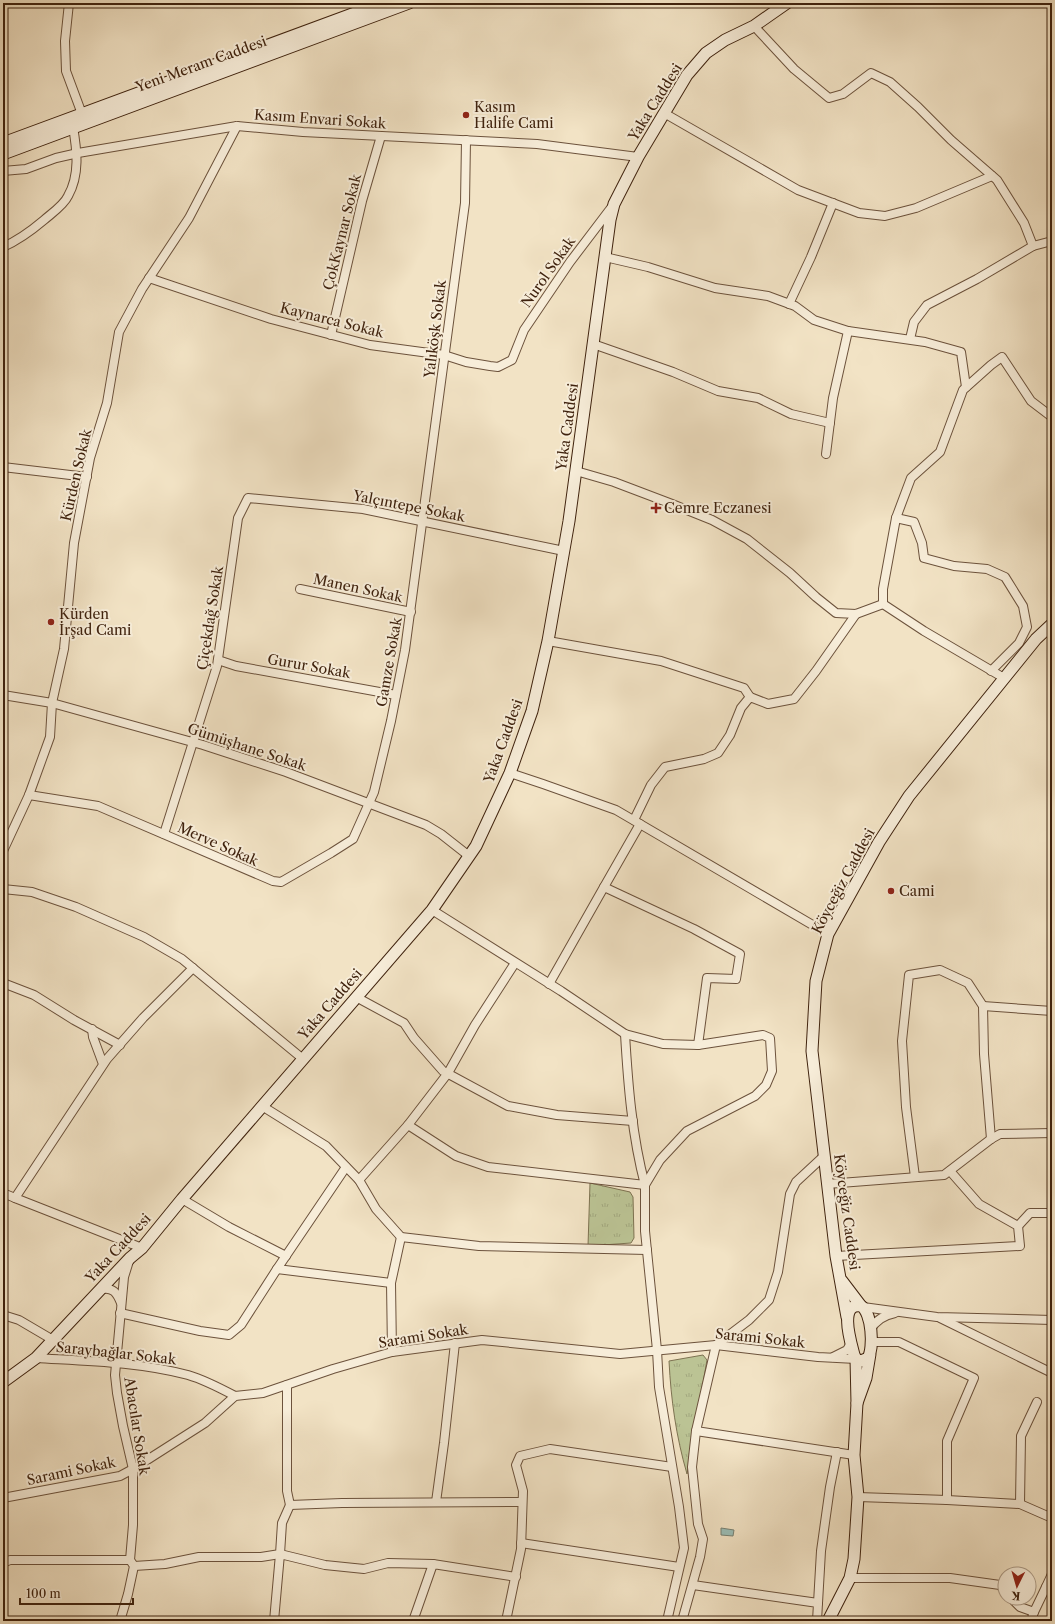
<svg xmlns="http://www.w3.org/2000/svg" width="1055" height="1624" font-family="'Libre Caslon Text',serif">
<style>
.grass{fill:url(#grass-tufts);stroke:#7d7251}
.water{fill:#9bbeb7;stroke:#768073}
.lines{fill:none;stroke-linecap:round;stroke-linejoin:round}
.street-casing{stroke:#6c523c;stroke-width:10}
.secondary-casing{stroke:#3f220e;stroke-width:13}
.street{stroke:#f7edd9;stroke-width:8}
.secondary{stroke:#f7edd9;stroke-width:11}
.poi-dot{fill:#8f2418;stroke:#f7edd9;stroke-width:1.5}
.labels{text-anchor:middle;stroke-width:4;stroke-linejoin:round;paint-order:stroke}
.street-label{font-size:14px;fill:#3f220e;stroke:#f7edd9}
.poi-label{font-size:14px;fill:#3f220e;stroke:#f7edd9;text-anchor:start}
</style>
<defs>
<pattern id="grass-tufts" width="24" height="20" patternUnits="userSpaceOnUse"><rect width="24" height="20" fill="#bbc394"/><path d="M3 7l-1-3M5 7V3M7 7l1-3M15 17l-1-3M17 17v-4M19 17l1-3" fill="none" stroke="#a2a77e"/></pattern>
</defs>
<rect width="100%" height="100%" fill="#f2e3c5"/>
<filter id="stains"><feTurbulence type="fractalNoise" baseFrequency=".005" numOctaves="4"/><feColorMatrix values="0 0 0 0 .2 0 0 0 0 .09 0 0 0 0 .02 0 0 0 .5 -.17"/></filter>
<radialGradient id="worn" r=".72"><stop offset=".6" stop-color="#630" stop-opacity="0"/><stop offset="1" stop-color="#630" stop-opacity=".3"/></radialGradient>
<g class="grass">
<polygon points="590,1183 630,1192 633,1197 634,1238 631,1243 588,1246"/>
<path d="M703 1355 707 1360 687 1474C676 1436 671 1400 669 1361Z"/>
</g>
<polygon class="water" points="721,1528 734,1530 733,1536 721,1535"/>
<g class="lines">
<defs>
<g id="street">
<polyline points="69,3 65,41 66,71 82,114"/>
<polyline points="754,26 794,69 829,98 843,94 871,73 890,82 918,107 951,140 997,180 1024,223 1033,246"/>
<polyline points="664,113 798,190 859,213 885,216 916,208 992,176"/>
<polyline points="3,171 26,169 56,158 78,153 237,126 303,132 537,144 638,157"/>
<polyline points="3,245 3,258"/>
<path d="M3 247C19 240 31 231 44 220 52 213 64 205 68 196 80 175 77 150 73 127"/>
<polyline points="605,257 648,267 715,288 768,296 795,306 814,320 848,331 925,342 961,352 966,387"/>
<polyline points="149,278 271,319 370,345 444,355 466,362 490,366 498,367 512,360 524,330 570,262 611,208"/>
<polyline points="789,304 811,257 833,203"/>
<polyline points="331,335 362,201 381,136"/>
<polyline points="910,339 914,322 927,305 977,279 1033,246 1052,241"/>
<polyline points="593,344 673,372 718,391 758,398 791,414 830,423"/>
<polyline points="826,454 833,398 848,331"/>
<polyline points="3,467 87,477"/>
<polyline points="576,471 614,482 672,504 712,520 747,539 790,573 816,597 836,613 856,614 883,604"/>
<polyline points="896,518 914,522 922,543 924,558 954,566 987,569 1005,577 1023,606 1027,627 1019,643 991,671"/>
<polyline points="300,589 411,612"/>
<polyline points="548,641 661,661 744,688 750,697"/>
<polyline points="218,660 236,666 396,695"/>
<polyline points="1004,678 924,631 883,604 883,589 896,518 911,478 940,452 963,390 991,365 1002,357 1031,401 1052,417"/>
<polyline points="3,695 52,703 203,745 286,772 426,825 441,834 469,856"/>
<polyline points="510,773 543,784 616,810 828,934"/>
<polyline points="29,795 98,806 273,881 281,882 331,853 353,839 374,792 391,721 405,650 465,203 466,140"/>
<polyline points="634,820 651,785 665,767 704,759 718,753 730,735 741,708 750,697 768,704 794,699 816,671 856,614"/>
<polyline points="164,834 217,666 238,518 248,498 363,509 564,551"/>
<polyline points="3,851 29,795 50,737 52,703 64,649 74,543 90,458 107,403 119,332 142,289 189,218 237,126"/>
<polyline points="604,887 640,824"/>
<polyline points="3,889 32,892 76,907 144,937 182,959 303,1059"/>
<polyline points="432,910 561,991 625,1034 663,1044 698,1045 763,1035 770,1038 772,1071 766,1085 755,1096 687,1131 660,1160 645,1185 645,1231 657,1350 659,1387 679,1507 684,1548 667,1621"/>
<polyline points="3,983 34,995 74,1020 120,1045"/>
<polyline points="549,984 604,887 694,929 740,954 736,979 707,978 698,1045"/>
<polyline points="356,997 404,1023 414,1038 443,1071 508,1106 557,1115 633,1121"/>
<polyline points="983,1006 1052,1011"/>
<polyline points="92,1029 93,1037 103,1064"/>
<path d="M625 1034C628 1084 632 1136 645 1185L488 1167 456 1156 408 1125 359 1180 376 1209 401 1237 479 1246 647 1250"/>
<polyline points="262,1106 326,1146 359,1180"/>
<polyline points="408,1125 448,1073 475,1025 515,963"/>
<polyline points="824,1156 796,1182 790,1194 778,1272 769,1300 749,1320 716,1345 696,1431 854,1455"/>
<polyline points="346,1167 277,1269 391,1283"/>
<polyline points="915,1177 906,1107 902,1041 909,975 940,970 968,983 983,1006 984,1054 991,1139"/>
<polyline points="827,1184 944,1175 991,1139 1000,1134 1052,1133"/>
<polyline points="3,1193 15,1198"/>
<polyline points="182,1199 229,1227 286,1256"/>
<polyline points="1018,1226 1030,1213 1052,1213"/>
<polyline points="142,1248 15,1198 107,1059 143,1018 193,968"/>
<polyline points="836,1256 1020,1246 1018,1226 979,1204 950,1171"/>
<path d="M102 1289C113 1287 117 1293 121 1303"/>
<polyline points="863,1307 937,1317 1052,1320"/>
<polyline points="120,1313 200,1331 229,1335 241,1325 277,1269"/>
<polyline points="3,1315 19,1320 53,1340"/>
<polyline points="940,1318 1052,1373"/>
<path d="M870 1330C876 1320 884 1315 895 1313"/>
<polyline points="392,1352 391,1283 401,1237"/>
<polyline points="833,1357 847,1350 851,1343"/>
<path d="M36 1358C86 1361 139 1362 188 1375 205 1380 220 1388 235 1396"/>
<polyline points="287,1385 287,1491 290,1505 342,1503 522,1502"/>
<polyline points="858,1497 947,1500 947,1441 974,1378 899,1342 872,1342"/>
<polyline points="3,1498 120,1476 133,1469 205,1423 235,1396 263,1393 333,1369 392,1352 482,1340 620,1354 716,1345 818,1357 856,1359"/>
<polyline points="947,1500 1020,1504 1052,1518"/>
<polyline points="436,1502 444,1443 455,1343"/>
<polyline points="1020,1504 1021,1436 1037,1402"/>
<polyline points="521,1543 679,1567"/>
<polyline points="3,1563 10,1560 130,1560"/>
<polyline points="134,1566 165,1564 199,1557 261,1557 280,1554 282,1523 290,1505"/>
<polyline points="1052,1574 1046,1587 1052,1592"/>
<polyline points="850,1578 950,1578 1000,1585 1005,1591"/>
<polyline points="693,1585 818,1603 817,1621"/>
<polyline points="1011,1598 1020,1607 1034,1612 1046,1587"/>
<polyline points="818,1603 821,1551 830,1487 837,1452"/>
<polyline points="120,1621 128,1594 134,1566 130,1560 133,1525 133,1469 123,1426 117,1393 115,1375 124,1277 129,1261"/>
<polyline points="274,1621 280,1554 325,1565 364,1569 388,1563 433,1564"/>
<polyline points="413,1621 433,1564 516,1577"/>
<polyline points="506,1621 521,1549 523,1491 516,1465 520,1456 550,1449 672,1467"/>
<polyline points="682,1621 700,1557 703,1539 698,1524 692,1467 696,1431"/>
<polyline points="1031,1621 1034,1612"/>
</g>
<g id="secondary">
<polyline points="3,143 382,3"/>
<polyline points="3,154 409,3"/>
<polyline points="842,1281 861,1306"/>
<polyline points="847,1317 836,1256 812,1051 816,981 828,934 879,842 909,796 1036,639 1052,624"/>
<path d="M856 1359 861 1361 868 1358C874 1348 872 1312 861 1306 838 1302 851 1343 854 1355L856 1359 857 1403 866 1378 870 1354"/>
<polyline points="3,1382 36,1358 130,1258 142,1248 182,1199 432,910 476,846 510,773 532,711 548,641 569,521 610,220 614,204 638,157 687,75 706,53 725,40 754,26 787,3"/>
<polyline points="828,1621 850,1578 854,1559 858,1497 854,1455 857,1403"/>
</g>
</defs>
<use href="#street" class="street-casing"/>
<use href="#secondary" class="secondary-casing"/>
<use href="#street" class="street"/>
<use href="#secondary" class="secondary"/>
</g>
<g class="poi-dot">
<circle cx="466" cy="115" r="4"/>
<path d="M654 502h4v4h4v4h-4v4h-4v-4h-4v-4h4z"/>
<circle cx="51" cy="622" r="4"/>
<circle cx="891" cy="891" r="4"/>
</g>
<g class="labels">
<g class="street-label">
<text transform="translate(201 64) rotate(-20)" y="5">Yeni Meram Caddesi</text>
<text transform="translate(655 102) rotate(-58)" y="5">Yaka Caddesi</text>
<text transform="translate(320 119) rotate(4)" y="5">Kasım Envari Sokak</text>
<text transform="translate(342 232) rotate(-76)" y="5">ÇokKaynar Sokak</text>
<text transform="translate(548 272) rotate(-55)" y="5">Nurol Sokak</text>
<text transform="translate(332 320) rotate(14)" y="5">Kaynarca Sokak</text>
<text transform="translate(435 329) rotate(-83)" y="5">Yalıköşk Sokak</text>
<text transform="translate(567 427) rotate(-82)" y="5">Yaka Caddesi</text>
<text transform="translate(76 475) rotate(-77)" y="5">Kürden Sokak</text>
<text transform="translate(409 506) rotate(11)" y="5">Yalçıntepe Sokak</text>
<text transform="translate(358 588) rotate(12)" y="5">Manen Sokak</text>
<text transform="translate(210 618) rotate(-81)" y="5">Çiçekdağ Sokak</text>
<text transform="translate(389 662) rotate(-80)" y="5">Gamze Sokak</text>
<text transform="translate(309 666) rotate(10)" y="5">Gurur Sokak</text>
<text transform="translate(503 741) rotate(-70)" y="5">Yaka Caddesi</text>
<text transform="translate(247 747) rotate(18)" y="5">Gümüşhane Sokak</text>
<text transform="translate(218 844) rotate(24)" y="5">Merve Sokak</text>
<text transform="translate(843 881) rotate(-62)" y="5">Köyceğiz Caddesi</text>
<text transform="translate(330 1004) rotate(-49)" y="5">Yaka Caddesi</text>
<text transform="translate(847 1212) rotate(82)" y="5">Köyceğiz Caddesi</text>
<text transform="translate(118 1248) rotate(-47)" y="5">Yaka Caddesi</text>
<text transform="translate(423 1336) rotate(-9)" y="5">Sarami Sokak</text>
<text transform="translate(760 1338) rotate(6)" y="5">Sarami Sokak</text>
<text transform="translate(116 1353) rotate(6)" y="5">Saraybağlar Sokak</text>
<text transform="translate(137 1426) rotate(81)" y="5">Abacılar Sokak</text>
<text transform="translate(71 1471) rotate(-12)" y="5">Sarami Sokak</text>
</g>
<g class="poi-label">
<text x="474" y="112">Kasım<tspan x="474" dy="16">Halife Cami</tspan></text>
<text x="664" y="513">Cemre Eczanesi</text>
<text x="59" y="619">Kürden<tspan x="59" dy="16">İrşad Cami</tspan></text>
<text x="899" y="896">Cami</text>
</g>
</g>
<rect width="1055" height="1624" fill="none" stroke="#f2e3c5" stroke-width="16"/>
<rect x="4" y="4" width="1047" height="1616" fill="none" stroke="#3f220e" stroke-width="2"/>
<rect x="8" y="8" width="1039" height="1608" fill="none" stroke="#3f220e"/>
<g transform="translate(1017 1586) rotate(185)"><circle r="19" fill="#f7edd9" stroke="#ad9c88"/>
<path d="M0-3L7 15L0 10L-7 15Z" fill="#8f2418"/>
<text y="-6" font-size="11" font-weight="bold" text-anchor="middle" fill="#3f220e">K</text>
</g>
<path d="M20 1598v6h113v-6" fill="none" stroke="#3f220e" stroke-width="2"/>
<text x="26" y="1598" font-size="12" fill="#3f220e" stroke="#f7edd9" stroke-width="3" paint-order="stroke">100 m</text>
<rect width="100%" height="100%" filter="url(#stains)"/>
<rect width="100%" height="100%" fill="url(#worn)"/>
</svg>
